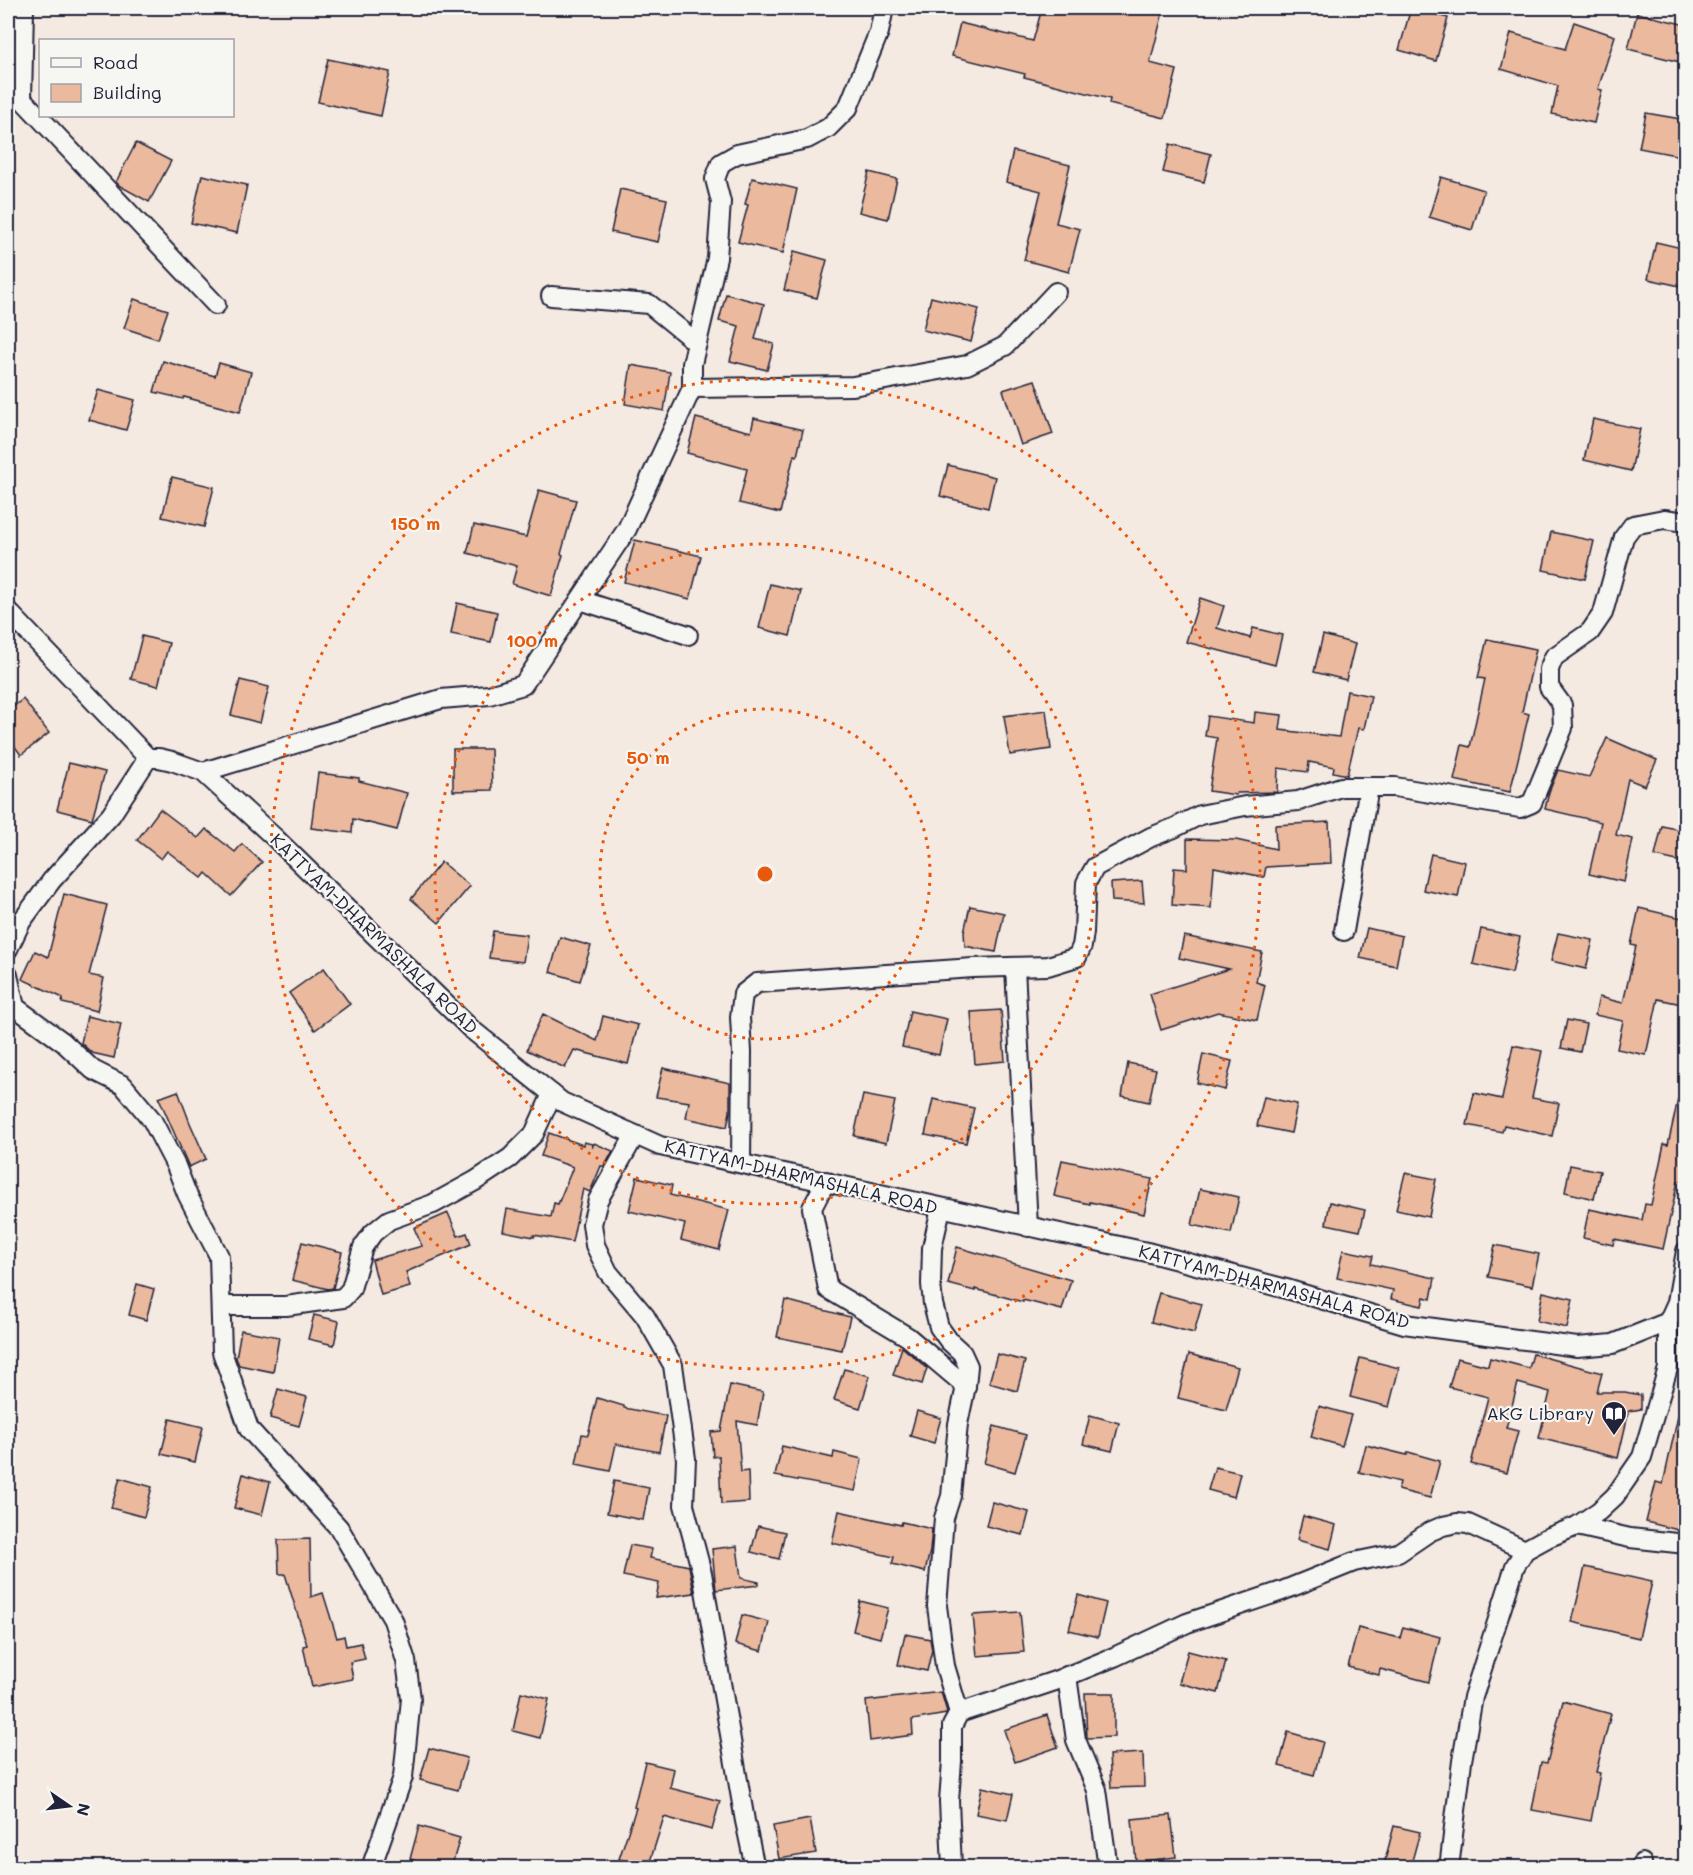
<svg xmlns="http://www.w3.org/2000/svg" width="1693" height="1875" font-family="Mali,sans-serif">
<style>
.building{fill:#ebb99d;stroke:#22223b;stroke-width:1.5}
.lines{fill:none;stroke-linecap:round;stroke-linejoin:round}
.minor-casing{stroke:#22223b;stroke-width:22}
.minor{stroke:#f6f6f2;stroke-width:18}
.ring{fill:none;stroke:#e8590c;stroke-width:3;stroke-dasharray:3 6}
.labels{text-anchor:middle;stroke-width:4.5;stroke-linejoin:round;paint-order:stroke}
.street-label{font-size:18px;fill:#22223b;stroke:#f6f6f2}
.poi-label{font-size:18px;fill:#22223b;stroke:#f6f6f2;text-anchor:end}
.centre{fill:#e8590c;stroke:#f6f6f2;stroke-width:3}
.ring-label{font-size:18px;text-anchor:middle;font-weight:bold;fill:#e8590c;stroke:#f6f6f2;stroke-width:4.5;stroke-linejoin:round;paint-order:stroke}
</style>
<rect width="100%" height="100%" fill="#f4eae1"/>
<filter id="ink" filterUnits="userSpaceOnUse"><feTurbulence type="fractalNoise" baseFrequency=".0167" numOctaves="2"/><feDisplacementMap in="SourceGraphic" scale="12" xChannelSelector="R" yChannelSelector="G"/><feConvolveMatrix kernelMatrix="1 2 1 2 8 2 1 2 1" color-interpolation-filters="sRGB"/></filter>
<g filter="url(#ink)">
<g class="building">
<polygon points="1042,8 1164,8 1150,63 1177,70 1165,118 1109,104 1110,99 1024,77 1025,74 952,56 960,23 1033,41"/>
<polygon points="1411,8 1448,18 1436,61 1399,50"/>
<polygon points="1637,13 1686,25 1686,40 1680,62 1628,49"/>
<polygon points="1574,22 1615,36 1598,89 1602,90 1594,123 1552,114 1558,86 1501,69 1511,33 1565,49"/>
<polygon points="328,59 390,72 381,116 318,102"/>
<polygon points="1646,113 1686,120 1686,157 1639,148"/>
<polygon points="136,143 171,161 149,202 120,186 116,182"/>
<polygon points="1170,144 1211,154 1204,182 1163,172"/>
<polygon points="1013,151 1070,165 1056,223 1080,229 1069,272 1024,260 1041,191 1006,182"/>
<polygon points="869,172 897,179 888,219 859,212"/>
<polygon points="202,175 247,185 237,233 191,223"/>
<polygon points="1441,177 1484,190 1472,230 1429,217"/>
<polygon points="752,178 797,189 783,253 738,242 748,205 745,204"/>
<polygon points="620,189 667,199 658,242 611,232"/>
<polygon points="1656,242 1686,249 1686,263 1680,286 1648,279"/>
<polygon points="794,251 827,260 817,298 784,290"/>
<polygon points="726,294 764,304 755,339 774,344 767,370 730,361 739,326 719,321"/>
<polygon points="931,297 979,309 971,342 923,330"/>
<polygon points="134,299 168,310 158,339 124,328"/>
<polygon points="163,361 215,376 219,363 251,372 240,412 184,397 183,399 154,392"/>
<polygon points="631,365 670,372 664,411 625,404"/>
<polygon points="1035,380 1053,434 1021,445 1003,390"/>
<polygon points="98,390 135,400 126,430 89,420"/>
<polygon points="696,418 751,432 754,418 803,430 797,456 794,455 780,513 739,503 747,469 687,453"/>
<polygon points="1593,419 1640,429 1631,471 1584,460"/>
<polygon points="948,465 995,477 988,508 940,496"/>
<polygon points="172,477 214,487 204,527 162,517"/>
<polygon points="539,490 576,500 561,554 563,555 551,596 512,584 517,566 467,553 474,525 526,537"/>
<polygon points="1551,532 1594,541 1585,579 1543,570"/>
<polygon points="635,540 701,556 690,599 624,582"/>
<polygon points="770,584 801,591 790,636 759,628"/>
<polygon points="1200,598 1224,606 1217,628 1250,638 1253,628 1282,635 1275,665 1186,642"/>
<polygon points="457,603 497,612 491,642 451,634"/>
<polygon points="1323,635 1355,644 1346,680 1314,672"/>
<polygon points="142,636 169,643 158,686 131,679"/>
<polygon points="1487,639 1536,649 1522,712 1529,714 1510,792 1454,780 1462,745 1470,747 1485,679 1478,678"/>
<polygon points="240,680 269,687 260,723 231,715"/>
<polygon points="1347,691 1371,696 1364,729 1358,728 1347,775 1333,772 1334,767 1309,762 1308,772 1278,768 1277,792 1237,793 1236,795 1209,791 1217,738 1205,736 1208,716 1254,723 1255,712 1282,715 1280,730 1339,737"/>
<polygon points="23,699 49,733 21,755 8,737 8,711"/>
<polygon points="1046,710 1051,749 1010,755 1004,716"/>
<polygon points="1607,738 1657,760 1645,786 1628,779 1616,835 1633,839 1624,882 1589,874 1601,822 1545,809 1549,792 1558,770 1589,777"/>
<polygon points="453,749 491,749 492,790 453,791"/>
<polygon points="69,763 105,772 92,819 57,810"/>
<polygon points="318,773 359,778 359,781 407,793 397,830 353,819 352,833 311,828"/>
<polygon points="160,809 198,838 206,829 235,852 242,844 262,862 231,896 206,873 202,878 167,851 161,859 137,840"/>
<polygon points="1329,822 1331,863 1266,867 1264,877 1214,867 1211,908 1172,905 1174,868 1187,869 1187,839 1236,840 1276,849 1275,825"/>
<polygon points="1662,826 1686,831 1686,863 1655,856"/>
<polygon points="1431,854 1465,862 1458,897 1423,890"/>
<polygon points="441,862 470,886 439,923 411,899"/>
<polygon points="1142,881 1144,903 1112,901 1111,883"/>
<polygon points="64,894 107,905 89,975 104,978 97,1011 62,1003 63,998 22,979 35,951 48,957"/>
<polygon points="970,906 1004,913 996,952 965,946 964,932"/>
<polygon points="1639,908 1686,919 1686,1005 1658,999 1646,1055 1617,1049 1623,1021 1595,1015 1599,997 1623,1003 1636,946 1631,945"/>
<polygon points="1367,928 1402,936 1396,966 1360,958"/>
<polygon points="1481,929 1520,937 1512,973 1473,964"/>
<polygon points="493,931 527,935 523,962 489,958"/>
<polygon points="1558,933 1593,940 1586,969 1551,961"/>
<polygon points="1184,936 1262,952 1256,982 1265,985 1257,1020 1218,1012 1161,1030 1150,994 1229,969 1179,958"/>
<polygon points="560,937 591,946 580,981 550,972"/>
<polygon points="324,968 350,1004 315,1030 289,993"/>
<polygon points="1001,1010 1005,1061 975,1064 971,1012"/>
<polygon points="910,1011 947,1019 939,1055 902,1047"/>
<polygon points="543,1014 597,1041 603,1016 638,1025 628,1064 574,1050 565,1068 527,1050 531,1039"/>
<polygon points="87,1016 121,1024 114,1058 92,1053 81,1043"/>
<polygon points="1567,1020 1586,1024 1580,1052 1561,1048"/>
<polygon points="1513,1045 1542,1051 1532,1098 1559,1103 1552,1136 1504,1125 1502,1132 1467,1125 1474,1093 1502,1099"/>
<polygon points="1203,1054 1232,1061 1225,1090 1197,1083"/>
<polygon points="1128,1063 1156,1069 1149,1102 1122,1096"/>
<polygon points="663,1068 730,1083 730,1112 727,1127 686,1118 689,1102 656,1097"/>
<polygon points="178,1091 190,1123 206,1159 189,1167 159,1098"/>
<polygon points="863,1095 895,1101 886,1143 854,1136"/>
<polygon points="1264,1097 1297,1104 1291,1133 1257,1126"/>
<polygon points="933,1099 974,1108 966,1143 925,1135"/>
<polygon points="1678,1099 1686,1100 1686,1182 1678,1181 1663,1249 1614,1239 1613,1245 1583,1238 1589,1209 1642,1220 1645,1204 1651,1205 1664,1144 1668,1145"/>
<polygon points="549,1133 583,1145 584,1142 592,1144 592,1148 594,1143 613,1151 604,1167 601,1166 590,1192 583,1189 572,1242 534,1235 534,1237 503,1231 507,1209 551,1217 554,1203 558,1204 573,1167 541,1156"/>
<polygon points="1062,1160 1152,1179 1144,1214 1090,1202 1090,1204 1054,1196"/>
<polygon points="1570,1165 1600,1171 1594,1199 1565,1192"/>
<polygon points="1405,1173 1436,1179 1429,1217 1396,1210"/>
<polygon points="637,1177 672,1185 670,1195 729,1210 719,1250 681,1240 685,1224 629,1211"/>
<polygon points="1200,1189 1239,1197 1231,1233 1192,1225"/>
<polygon points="1330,1202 1365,1210 1360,1231 1326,1224"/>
<polygon points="448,1213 458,1236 467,1233 471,1244 406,1272 410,1287 381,1295 372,1260 422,1246 414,1228"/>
<polygon points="302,1242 342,1252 333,1288 328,1289 292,1280"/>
<polygon points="1495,1245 1539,1254 1532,1286 1488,1277"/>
<polygon points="957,1247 1071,1280 1062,1310 1023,1300 1023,1302 975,1289 975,1291 948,1284"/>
<polygon points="1343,1250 1373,1256 1371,1264 1435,1278 1431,1299 1424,1297 1422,1306 1391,1299 1393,1290 1337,1278"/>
<polygon points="137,1284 154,1289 146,1320 129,1315"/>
<polygon points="1543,1292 1573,1299 1567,1328 1537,1321"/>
<polygon points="1159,1293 1202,1304 1194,1333 1151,1322"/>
<polygon points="785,1300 850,1317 842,1350 777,1337"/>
<polygon points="314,1315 339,1321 334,1345 308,1339"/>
<polygon points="241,1330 279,1337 273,1372 239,1365 236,1358"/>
<polygon points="902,1347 927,1368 922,1384 893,1375"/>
<polygon points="997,1354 1025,1361 1017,1391 989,1383"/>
<polygon points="1189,1354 1238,1367 1226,1410 1178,1398"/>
<polygon points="1533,1354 1602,1373 1597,1392 1625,1392 1641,1395 1641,1409 1629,1411 1618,1458 1539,1438 1550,1392 1518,1383 1506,1428 1518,1431 1507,1473 1471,1464 1488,1397 1449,1387 1457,1358 1488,1366 1490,1358 1529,1368"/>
<polygon points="1360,1358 1399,1368 1389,1407 1350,1397"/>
<polygon points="844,1369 870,1376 860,1408 834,1400"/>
<polygon points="730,1385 763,1392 757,1425 737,1421 741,1472 748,1471 749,1502 721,1504 719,1456 713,1457 711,1432 721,1431"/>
<polygon points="278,1389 307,1397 299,1426 270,1418"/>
<polygon points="597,1398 624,1406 624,1408 666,1416 659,1452 616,1444 610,1471 576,1464 582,1434 588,1435"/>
<polygon points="1319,1406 1351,1415 1342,1446 1311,1437"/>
<polygon points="917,1411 941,1418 934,1443 910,1436"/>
<polygon points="1090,1415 1119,1423 1112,1451 1083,1444"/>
<polygon points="1678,1416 1686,1417 1686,1532 1646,1522 1656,1482 1663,1484"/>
<polygon points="170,1419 203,1427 195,1462 161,1454"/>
<polygon points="994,1426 1026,1435 1015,1472 984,1463"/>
<polygon points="1366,1445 1407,1455 1408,1452 1440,1461 1430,1498 1398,1490 1400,1482 1359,1472"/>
<polygon points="782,1446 833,1458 834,1452 862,1459 855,1491 775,1476"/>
<polygon points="1215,1467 1240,1473 1234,1497 1208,1490"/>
<polygon points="243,1474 270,1482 262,1515 234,1508"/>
<polygon points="120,1478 152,1487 144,1517 111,1508"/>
<polygon points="614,1481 649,1488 643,1520 607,1513"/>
<polygon points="992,1502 1029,1512 1023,1535 986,1526"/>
<polygon points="839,1511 901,1525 902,1522 932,1529 930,1551 925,1572 892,1564 894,1557 832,1543"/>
<polygon points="1303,1516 1336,1525 1330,1549 1297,1540"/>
<polygon points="758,1526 785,1532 779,1559 751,1552"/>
<polygon points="310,1539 311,1597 323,1593 337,1638 344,1636 346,1646 361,1643 365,1659 350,1662 353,1679 312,1687 303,1646 307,1645 285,1574 279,1574 278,1540"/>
<polygon points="630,1545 652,1549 650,1558 689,1566 694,1593 656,1598 659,1583 623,1576"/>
<polygon points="737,1546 741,1578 759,1582 759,1585 716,1590 712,1549"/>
<polygon points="1585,1567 1652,1582 1639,1638 1572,1622"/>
<polygon points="1078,1595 1106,1603 1098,1637 1069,1630"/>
<polygon points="860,1601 888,1608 880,1638 853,1631"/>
<polygon points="1020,1612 1024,1652 977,1656 973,1615"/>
<polygon points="742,1615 769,1622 762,1651 735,1644"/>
<polygon points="1403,1627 1440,1637 1429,1682 1380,1669 1379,1675 1348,1667 1358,1628 1400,1638"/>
<polygon points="905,1634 930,1639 932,1650 927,1671 898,1665"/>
<polygon points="1188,1651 1226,1661 1218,1693 1179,1683"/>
<polygon points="521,1692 549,1699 540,1738 513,1731"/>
<polygon points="941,1692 947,1712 946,1714 912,1720 913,1735 870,1741 866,1701"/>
<polygon points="1085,1693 1114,1693 1114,1737 1087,1738"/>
<polygon points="1563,1701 1611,1714 1596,1772 1600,1773 1591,1821 1532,1810 1541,1762 1547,1763"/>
<polygon points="1047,1715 1058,1747 1015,1762 1004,1730"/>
<polygon points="1288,1732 1323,1742 1314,1775 1279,1766"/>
<polygon points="429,1748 467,1758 458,1790 420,1780"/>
<polygon points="1143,1753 1144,1787 1111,1788 1109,1755"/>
<polygon points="645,1762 674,1769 670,1788 720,1801 712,1830 664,1817 648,1868 619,1859 636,1808 634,1807"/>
<polygon points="982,1787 1013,1794 1007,1820 976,1814"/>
<polygon points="1171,1815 1176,1857 1136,1862 1132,1819"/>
<polygon points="810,1819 816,1853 779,1859 773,1826"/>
<polygon points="419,1826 460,1838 451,1868 439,1868 410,1859"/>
<polygon points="1394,1826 1420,1832 1410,1868 1383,1868"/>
</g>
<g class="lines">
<defs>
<g id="minor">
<polyline points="24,8 22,99 216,305"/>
<polyline points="551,296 649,304 697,343"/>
<polyline points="692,388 853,386 967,365 1005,346 1056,292"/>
<polyline points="580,600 688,635"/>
<polyline points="8,611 148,758 159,758 172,761 203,772 275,838 471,1029 562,1102 660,1146 1147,1252 1290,1290 1404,1324 1577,1347 1613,1344 1668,1322 1677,1302 1686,1251"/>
<polyline points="203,772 441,699 489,695 523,685 627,529 692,388 692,364 717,258 721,202 715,179 721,163 737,154 807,139 828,128 848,108 879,32 884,8"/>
<polyline points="1344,931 1369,787"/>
<polyline points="8,949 21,922 52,880 111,815 148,758"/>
<polyline points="1015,967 1028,1227"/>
<polyline points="8,975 15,1007 63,1042 93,1070 123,1085 152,1120 176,1166 187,1194 219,1256 222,1352 249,1429 339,1528 393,1620 406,1661 411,1699 403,1777 371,1868"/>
<polyline points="635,1135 598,1200 592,1224 595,1245 608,1272 645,1316 673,1365 686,1459 684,1505 702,1573 745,1821 755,1868"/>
<polyline points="741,1163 742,1052 740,1017 743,994 757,983 973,968 1048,966 1077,957 1082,946 1084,932 1086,883 1095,867 1151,837 1174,828 1200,815 1245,806 1298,801 1341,787 1395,787 1520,808 1532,803 1563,728 1562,705 1549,687 1549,669 1554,657 1590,632 1603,613 1624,537 1633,525 1664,519 1686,522"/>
<polyline points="826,1181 812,1208 828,1289 908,1337 966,1386"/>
<polyline points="941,1208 932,1248 931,1284 933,1304 939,1327 949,1341 962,1353 968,1366 966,1386 958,1424 951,1496 944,1518 937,1606 945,1666 959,1713"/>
<polyline points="221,1306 286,1306 343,1298 351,1289 363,1247 373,1233 389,1220 433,1204 475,1181 510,1158 534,1134 552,1094"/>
<polyline points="1577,1526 1630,1538 1686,1544"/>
<polyline points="1067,1676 1076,1740 1097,1790 1108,1868"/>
<polyline points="952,1868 949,1801 952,1761 952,1726 959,1713 1055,1681 1114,1657 1187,1623 1282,1591 1354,1562 1398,1553 1429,1532 1443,1526 1457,1523 1468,1524 1525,1550"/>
<polyline points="1449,1868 1462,1761 1473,1697 1515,1566 1525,1550 1547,1538 1577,1526 1599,1511 1615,1496 1642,1457 1668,1368 1668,1322"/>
<polyline points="1642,1868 1642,1863"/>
</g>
</defs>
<use href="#minor" class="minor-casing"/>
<use href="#minor" class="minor"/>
</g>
</g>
<g class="ring">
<circle cx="765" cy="874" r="165"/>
<circle cx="765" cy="874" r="330"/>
<circle cx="765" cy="874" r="495"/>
</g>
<defs>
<symbol id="library-pin" viewBox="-11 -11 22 30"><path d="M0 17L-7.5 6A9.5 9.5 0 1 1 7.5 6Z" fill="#22223b" stroke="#f6f6f2"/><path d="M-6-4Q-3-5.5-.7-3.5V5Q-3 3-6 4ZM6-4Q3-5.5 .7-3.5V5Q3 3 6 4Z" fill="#fff"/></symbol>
</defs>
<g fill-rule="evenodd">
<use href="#library-pin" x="1599" y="1399" width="30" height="40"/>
</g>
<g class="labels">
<g class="street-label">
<text transform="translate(374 934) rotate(44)" y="6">KATTYAM-DHARMASHALA ROAD</text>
<text transform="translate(801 1177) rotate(13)" y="6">KATTYAM-DHARMASHALA ROAD</text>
<text transform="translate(1274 1287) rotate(15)" y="6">KATTYAM-DHARMASHALA ROAD</text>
</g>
<g class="poi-label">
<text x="1594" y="1420">AKG Library</text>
</g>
</g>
<circle cx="765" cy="874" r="9" class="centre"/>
<g class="ring-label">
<text x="415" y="530">150 m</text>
<text x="532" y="647">100 m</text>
<text x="648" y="764">50 m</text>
</g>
<rect width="1693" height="1875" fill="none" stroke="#f6f6f2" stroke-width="30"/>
<rect x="15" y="15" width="1663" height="1845" fill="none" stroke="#22223b" stroke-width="2" filter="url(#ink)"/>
<rect x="39" y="39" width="195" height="78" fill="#f6f6f2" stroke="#a1a1a9" stroke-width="1.5"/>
<rect x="51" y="58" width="30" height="9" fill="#f6f6f2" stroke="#a1a1a9" stroke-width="1.5"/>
<text x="93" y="69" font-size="18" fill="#22223b">Road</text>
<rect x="51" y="84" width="30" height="18" fill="#ebb99d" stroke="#a1a1a9" stroke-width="1.5"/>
<text x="93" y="99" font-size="18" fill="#22223b">Building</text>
<g transform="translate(69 1806) rotate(104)" stroke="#f6f6f2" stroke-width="4.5" paint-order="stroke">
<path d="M0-4.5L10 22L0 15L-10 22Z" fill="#22223b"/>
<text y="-9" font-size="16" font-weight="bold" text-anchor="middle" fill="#22223b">N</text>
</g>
</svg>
